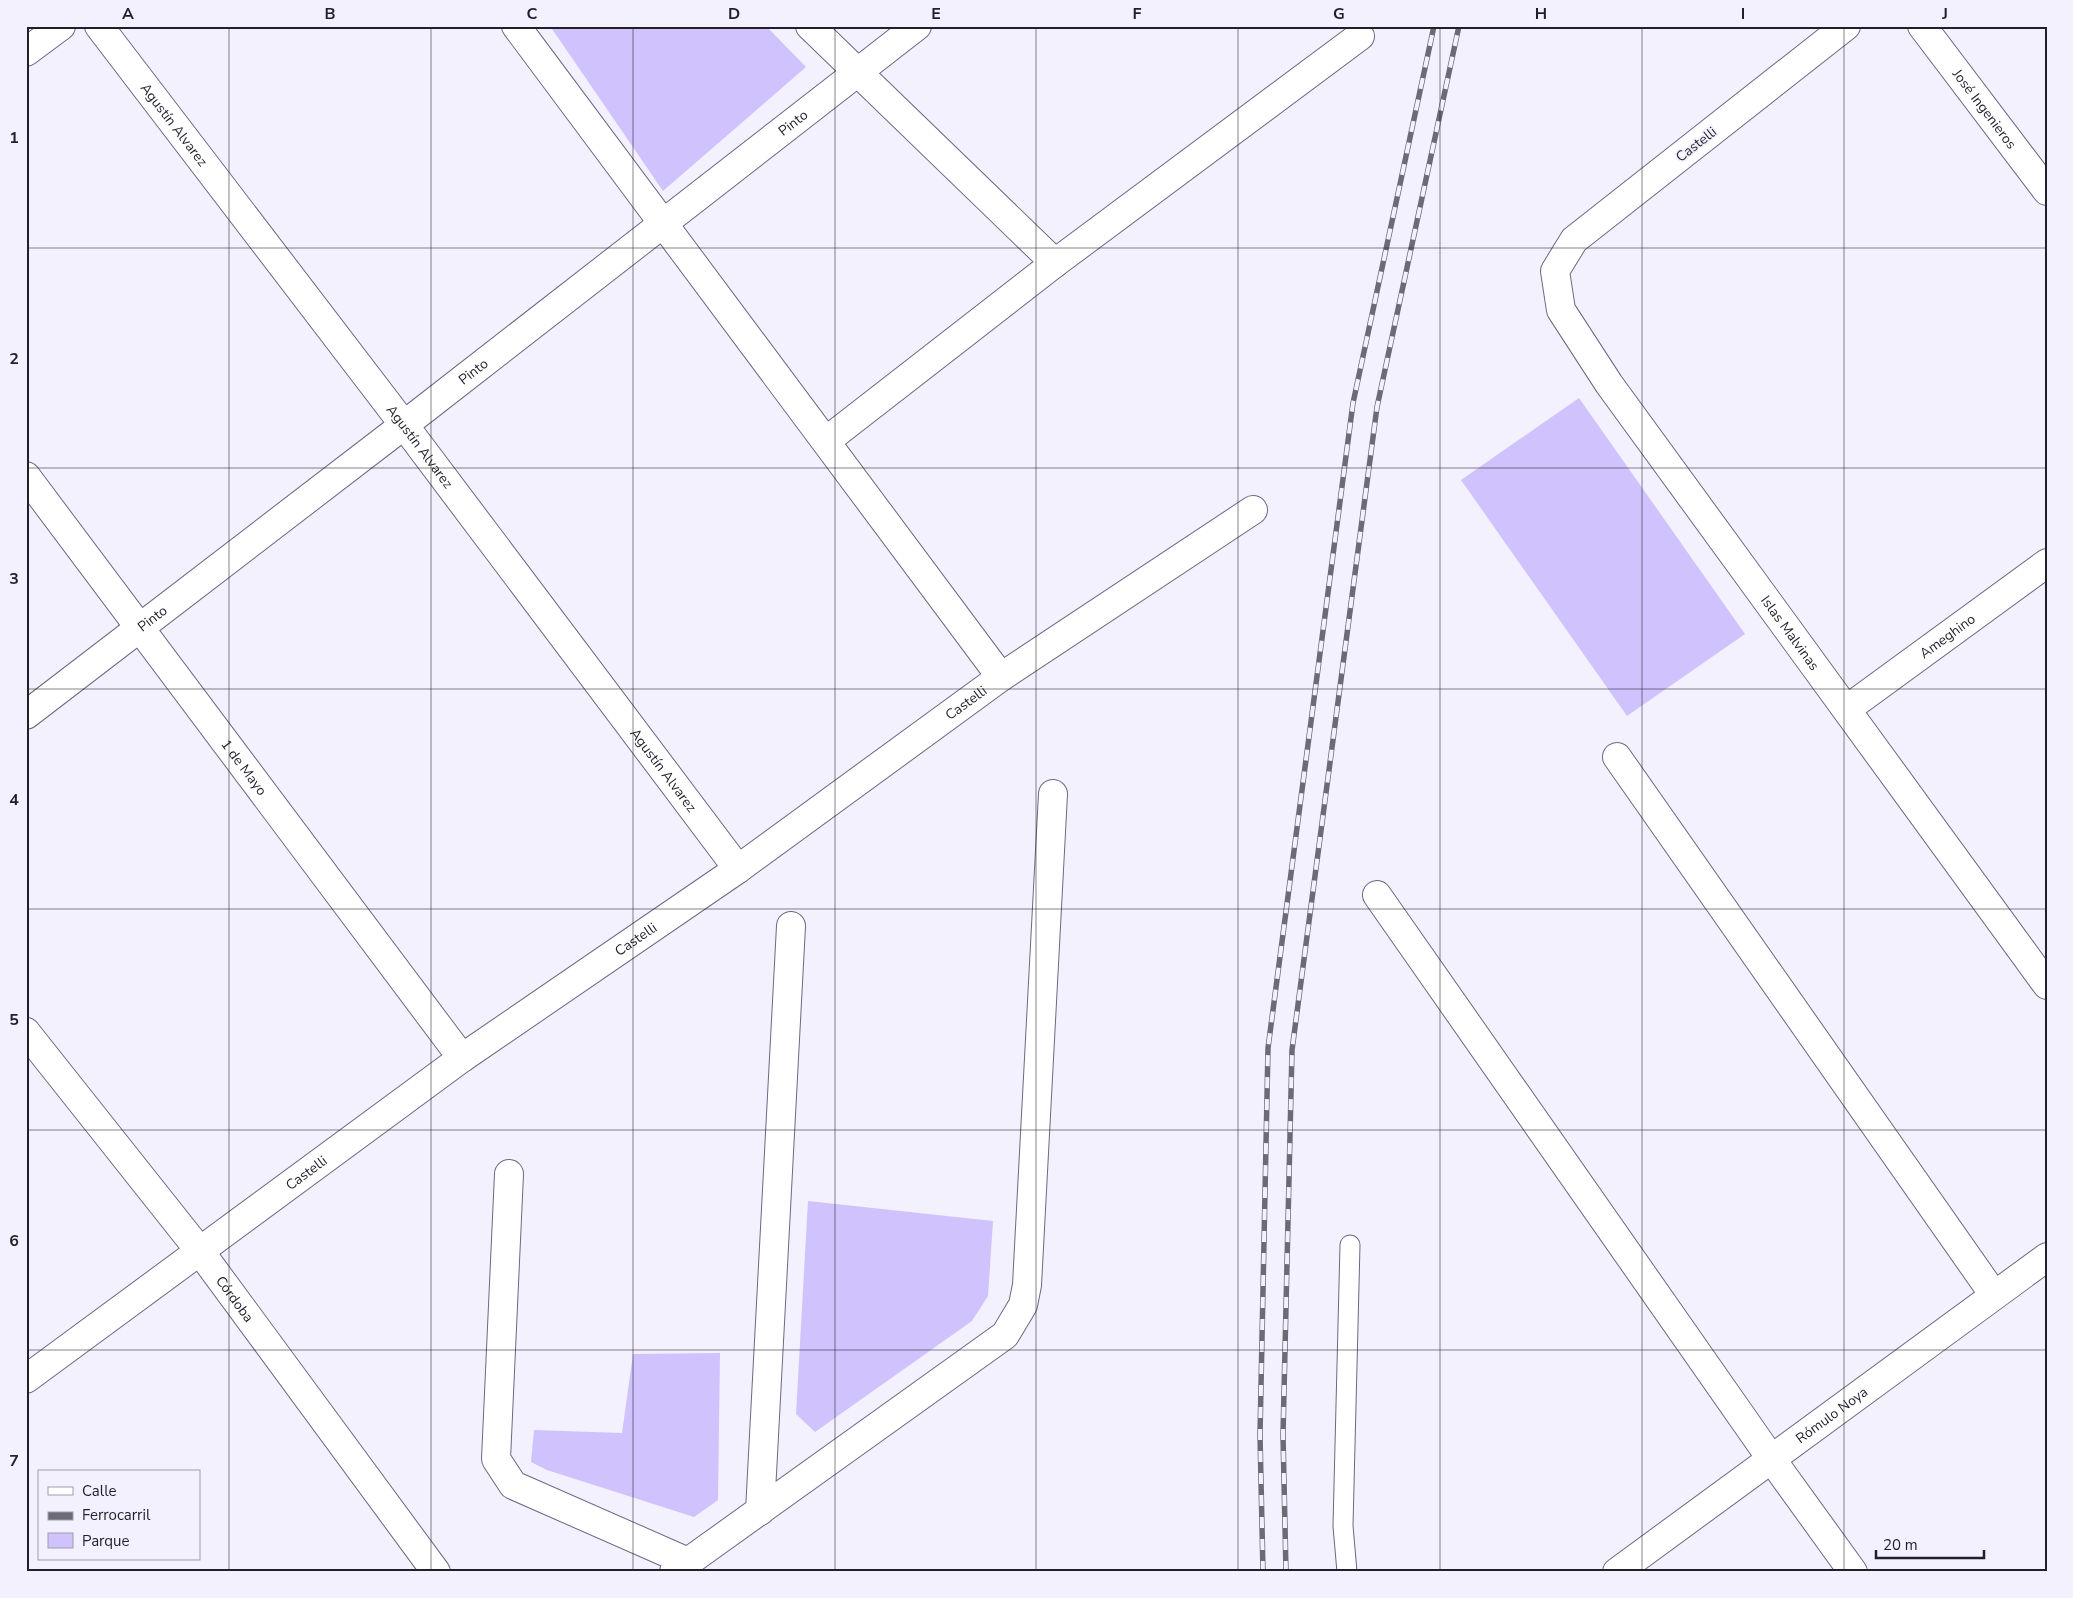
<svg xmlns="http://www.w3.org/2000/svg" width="2073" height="1598" font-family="'Nunito Sans',sans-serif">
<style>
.green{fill:#d0c2fd}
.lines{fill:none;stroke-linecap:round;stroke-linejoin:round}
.service-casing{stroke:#6d6783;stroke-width:21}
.minor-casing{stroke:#6d6783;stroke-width:30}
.service{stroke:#fff;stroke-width:19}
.minor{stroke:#fff;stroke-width:28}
.rail-casing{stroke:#6d6a76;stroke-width:5.5}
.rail{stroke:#f4f1fe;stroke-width:4;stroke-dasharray:11;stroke-linecap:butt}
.grid{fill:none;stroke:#221f2a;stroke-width:1;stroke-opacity:0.55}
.labels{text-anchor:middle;stroke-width:4;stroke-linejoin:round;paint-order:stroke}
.street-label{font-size:14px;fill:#221f2a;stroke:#f4f1fe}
.neatline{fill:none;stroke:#221f2a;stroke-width:2}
.grid-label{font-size:16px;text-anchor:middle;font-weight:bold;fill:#221f2a}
</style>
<rect width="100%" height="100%" fill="#f4f1fe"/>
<g class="green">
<polygon points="550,26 766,26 806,67 663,191"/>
<polygon points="1579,398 1745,634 1627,716 1461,480"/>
<polygon points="808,1201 993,1221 988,1296 972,1321 815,1432 796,1414"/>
<polygon points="720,1353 718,1500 694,1517 547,1470 531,1462 534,1430 622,1433 633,1354"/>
</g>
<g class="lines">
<defs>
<polyline id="service" points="1347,1572 1343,1526 1350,1245"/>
<g id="minor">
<path id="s1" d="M99 26 404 425 738 869"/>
<polyline points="516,26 1001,677"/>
<polyline points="810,26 1055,263"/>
<path id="s2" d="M1846 26 1574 240 1555 271 1561 310 1609 384 2047 985"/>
<path id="s3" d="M1922 26 2047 191"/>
<polyline points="26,52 61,26"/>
<polyline points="826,441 1055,263 1360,36"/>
<path id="s4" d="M26 476 462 1058"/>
<path id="s5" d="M1847 709 2047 563"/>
<path id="s6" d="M26 715 404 425 917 26"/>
<polyline points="1617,757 1994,1295"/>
<polyline points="1377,895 1770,1457 1853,1572"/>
<path id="s7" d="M26 1032 199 1250 436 1572"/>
<polyline points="509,1174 496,1459 513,1485 688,1562"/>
<path id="s8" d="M26 1379 462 1058 738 869 1001 677 1253 510"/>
<polyline points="760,1511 791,926"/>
<polyline points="674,1572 1005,1335 1023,1305 1027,1285 1053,794"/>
<path id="s9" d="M1617 1572 2047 1257"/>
</g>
</defs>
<use href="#service" class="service-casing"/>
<use href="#minor" class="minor-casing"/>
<use href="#service" class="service"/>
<use href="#minor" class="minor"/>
<defs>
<g id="rail">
<polyline points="1263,1572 1260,1435 1268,1048 1353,403 1434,26"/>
<polyline points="1286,1572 1283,1435 1292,1050 1377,407 1459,26"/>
</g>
</defs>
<use href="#rail" class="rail-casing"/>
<use href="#rail" class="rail"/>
</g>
<path class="grid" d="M229 26V1572M431 26V1572M633 26V1572M835 26V1572M1036 26V1572M1238 26V1572M1440 26V1572M1642 26V1572M1844 26V1572M26 248H2047M26 468H2047M26 689H2047M26 909H2047M26 1130H2047M26 1350H2047"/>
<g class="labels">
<g class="street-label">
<text dy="5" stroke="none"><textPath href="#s3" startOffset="104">José Ingenieros</textPath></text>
<text dy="5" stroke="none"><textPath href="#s6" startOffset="969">Pinto</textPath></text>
<text dy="5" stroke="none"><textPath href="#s1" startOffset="124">Agustín Alvarez</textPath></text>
<text transform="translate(1696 144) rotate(-38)" y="5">Castelli</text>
<text dy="5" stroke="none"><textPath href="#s6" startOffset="564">Pinto</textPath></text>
<text dy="5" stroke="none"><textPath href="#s1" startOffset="529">Agustín Alvarez</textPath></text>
<text dy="5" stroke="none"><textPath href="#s6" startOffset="159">Pinto</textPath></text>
<text dy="5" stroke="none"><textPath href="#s2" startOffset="818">Islas Malvinas</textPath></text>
<text dy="5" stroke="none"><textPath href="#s5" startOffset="124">Ameghino</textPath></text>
<text dy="5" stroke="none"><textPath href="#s8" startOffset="1158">Castelli</textPath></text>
<text dy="5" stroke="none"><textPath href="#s4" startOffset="364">1 de Mayo</textPath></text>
<text dy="5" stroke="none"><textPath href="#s1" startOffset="934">Agustín Alvarez</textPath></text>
<text dy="5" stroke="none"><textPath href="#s8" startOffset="752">Castelli</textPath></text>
<text dy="5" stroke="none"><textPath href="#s8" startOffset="348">Castelli</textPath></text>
<text dy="5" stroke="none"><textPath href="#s7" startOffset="339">Córdoba</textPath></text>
<text dy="5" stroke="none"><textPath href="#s9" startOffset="266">Rómulo Noya</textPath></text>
</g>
</g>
<rect width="2073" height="1598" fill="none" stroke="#f4f1fe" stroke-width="55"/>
<rect x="38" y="1470" width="162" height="90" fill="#f4f1fe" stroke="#a09da9"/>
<rect x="48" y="1487" width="25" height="8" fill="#ffffff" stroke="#a09da9"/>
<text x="82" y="1496" font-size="15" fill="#221f2a">Calle</text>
<rect x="48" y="1512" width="25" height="8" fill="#6d6a76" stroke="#a09da9"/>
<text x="82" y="1520" font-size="15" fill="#221f2a">Ferrocarril</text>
<rect x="48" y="1533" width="25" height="15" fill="#d0c2fd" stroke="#a09da9"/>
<text x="82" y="1546" font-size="15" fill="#221f2a">Parque</text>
<path d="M1876 1550v8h108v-8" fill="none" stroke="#221f2a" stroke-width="2.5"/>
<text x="1883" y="1550" font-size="15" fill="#221f2a" stroke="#f4f1fe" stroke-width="4" paint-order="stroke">20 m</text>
<rect x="28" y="28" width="2018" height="1542" class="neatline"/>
<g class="grid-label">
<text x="128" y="19">A</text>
<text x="330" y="19">B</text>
<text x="532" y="19">C</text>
<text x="734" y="19">D</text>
<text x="936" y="19">E</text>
<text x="1137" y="19">F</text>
<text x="1339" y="19">G</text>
<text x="1541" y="19">H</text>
<text x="1743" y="19">I</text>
<text x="1945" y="19">J</text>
<text x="14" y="143">1</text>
<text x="14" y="364">2</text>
<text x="14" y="584">3</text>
<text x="14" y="805">4</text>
<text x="14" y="1025">5</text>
<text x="14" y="1246">6</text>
<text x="14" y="1466">7</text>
</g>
</svg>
